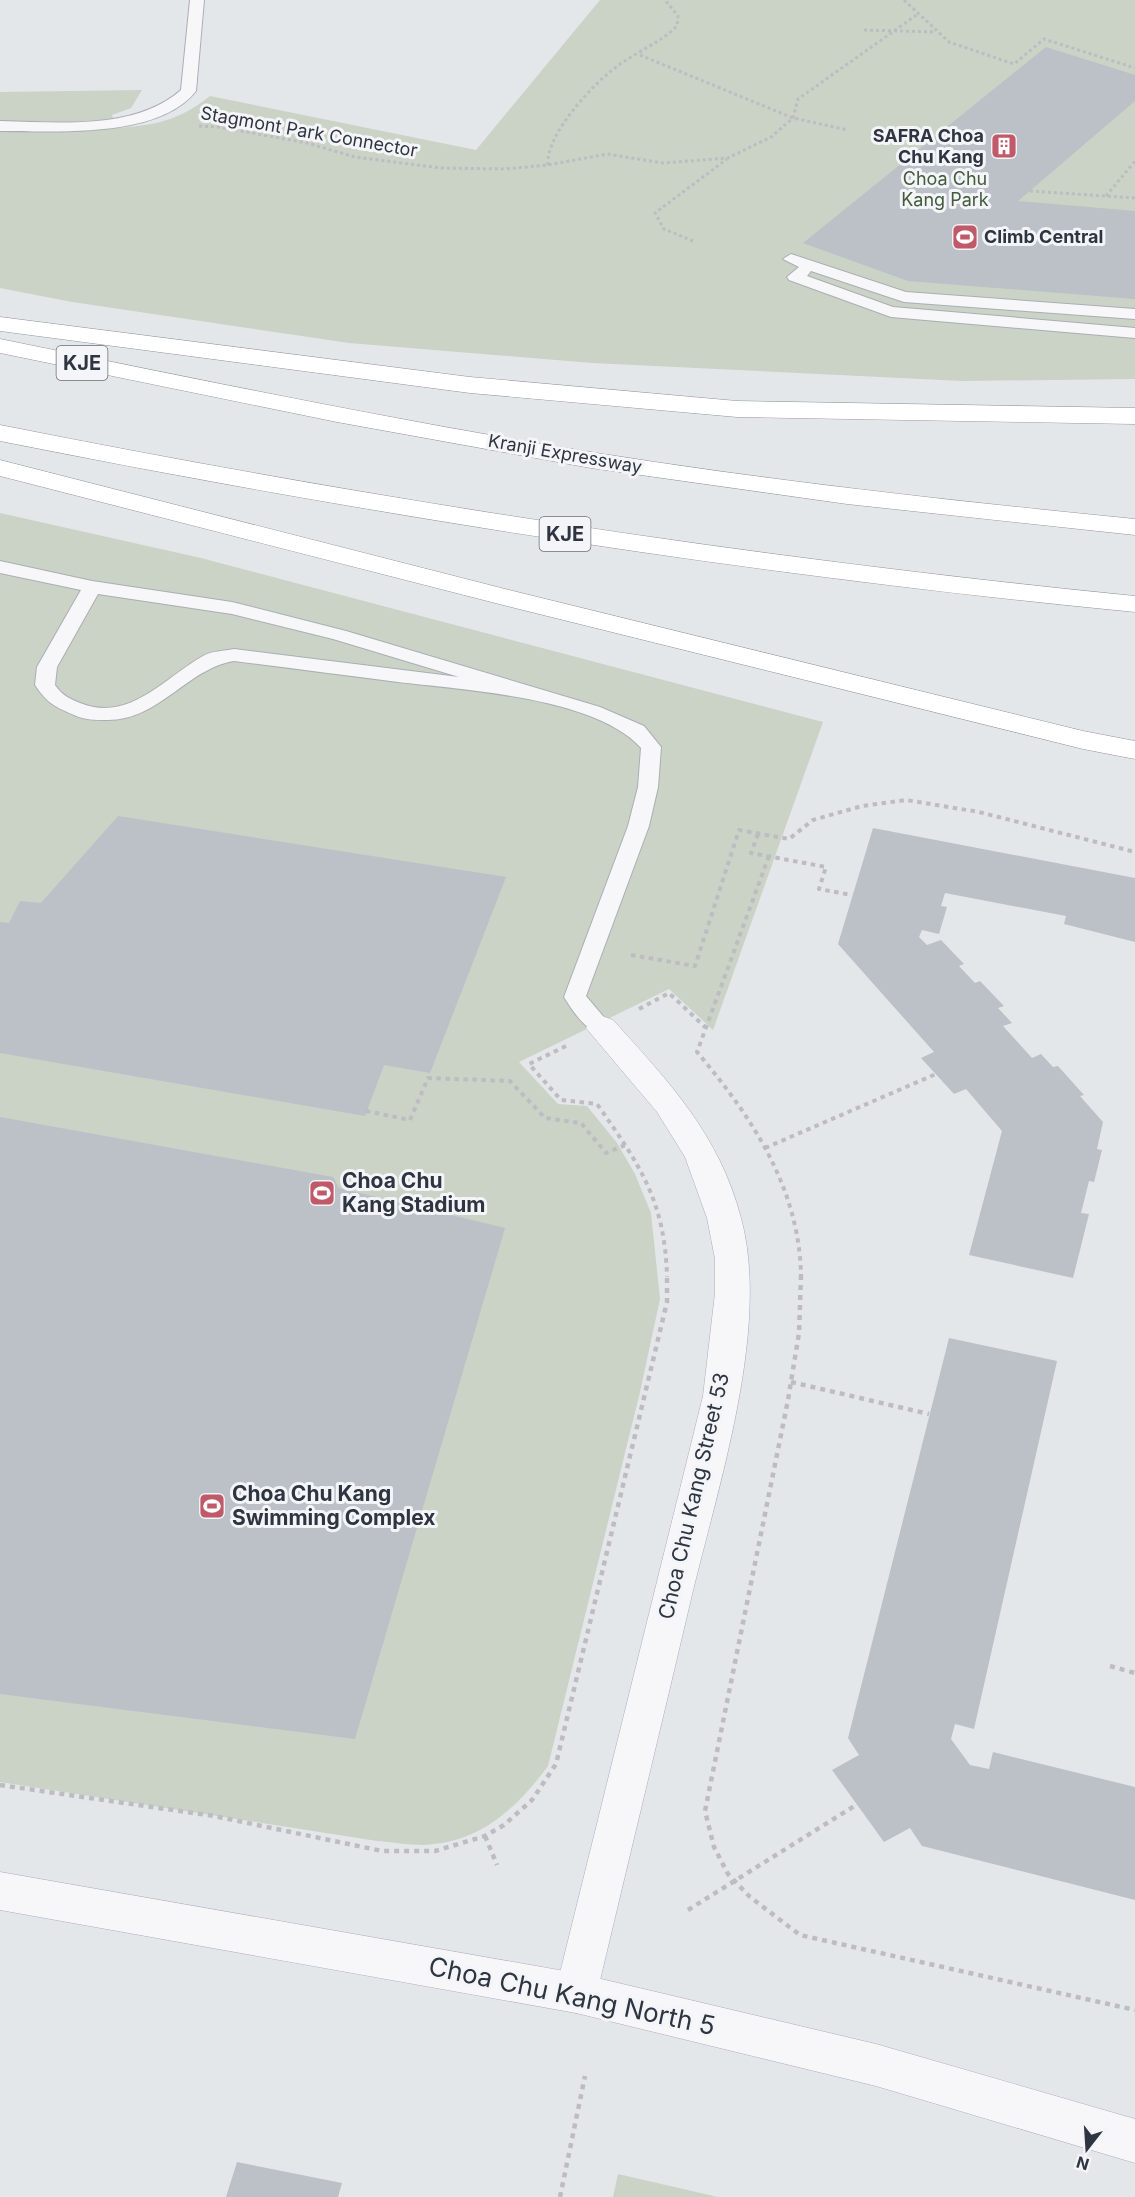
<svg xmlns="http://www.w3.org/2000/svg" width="1135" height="2197" font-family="Inter,sans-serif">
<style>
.green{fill:#cad3c6}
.building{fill:#bcc0c7}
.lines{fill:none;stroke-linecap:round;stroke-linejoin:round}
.service-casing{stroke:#aaaeb4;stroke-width:2}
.minor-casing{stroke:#aaaeb4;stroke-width:1}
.tertiary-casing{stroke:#aaaeb4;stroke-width:1}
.motorway-casing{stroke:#8d949f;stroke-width:1}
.path-far2{stroke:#bbbdc2;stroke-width:3;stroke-dasharray:3 3;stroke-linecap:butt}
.path-far1{stroke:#bbbdc2;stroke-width:4;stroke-dasharray:4.5 4.5;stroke-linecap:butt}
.path{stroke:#bbbdc2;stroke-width:4.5;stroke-dasharray:5 5;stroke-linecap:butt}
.service{fill:#f7f7f9;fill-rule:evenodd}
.minor{fill:#f7f7f9;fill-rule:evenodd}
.tertiary{fill:#f7f7f9;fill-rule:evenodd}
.motorway{fill:#fff;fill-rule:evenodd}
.labels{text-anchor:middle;stroke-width:6;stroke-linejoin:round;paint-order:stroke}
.far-street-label{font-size:18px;fill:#2e3541;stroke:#f4f5f8}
.far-poi-label{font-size:18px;font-weight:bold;fill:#2e3541;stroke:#f4f5f8;text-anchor:end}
.far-park-label{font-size:18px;fill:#425b3c;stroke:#f4f5f8}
.shield{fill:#f4f5f8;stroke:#696f78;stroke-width:1.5}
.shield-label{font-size:20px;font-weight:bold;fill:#2e3541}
.poi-label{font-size:21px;font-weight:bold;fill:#2e3541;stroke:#f4f5f8;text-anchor:start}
.street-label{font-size:21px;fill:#2e3541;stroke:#f4f5f8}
.near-street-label{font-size:26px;fill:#2e3541;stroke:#f4f5f8}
</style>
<rect width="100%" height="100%" fill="#e4e7ea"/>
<g class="green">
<path d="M600 0H1135V379L962 381 592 363 349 343 72 302 0 288V92L142 90 131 108 112 115 117 128C156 125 178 121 210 96L476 150Z"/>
<path d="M0 513 201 558 823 722 713 1030 669 989 519 1062 558 1104 587 1106 617 1143 635 1174 651 1213 660 1299 640 1392 548 1766C516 1809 480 1843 423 1845 408 1845 392 1842 377 1841L0 1782Z"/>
<polygon points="618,2174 718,2197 613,2197"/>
</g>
<g class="building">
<polygon points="1046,47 1135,75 1135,101 1018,201 1135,211 1135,299 908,281 803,243"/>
<polygon points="118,816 506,877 430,1073 384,1065 365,1116 0,1053 0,922 9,923 20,901 41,903"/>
<polygon points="873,828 1135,878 1135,942 1064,924 1066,916 945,893 941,906 947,907 939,934 922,930 919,937 927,945 941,940 964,964 959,966 975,983 980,981 1004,1006 998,1008 1012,1023 1003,1026 1032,1058 1041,1054 1053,1067 1058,1066 1084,1095 1080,1096 1103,1122 1097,1149 1102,1150 1094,1182 1089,1181 1081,1213 1089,1214 1073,1278 969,1255 1002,1131 966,1089 954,1094 921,1058 934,1052 838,944"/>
<polygon points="0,1117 333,1177 339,1188 505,1228 355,1739 0,1694"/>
<polygon points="949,1338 1057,1361 974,1729 955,1724 951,1739 970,1765 989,1769 993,1752 1135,1787 1135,1900 922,1846 910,1828 884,1842 832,1770 859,1755 848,1738"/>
<polygon points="237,2162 342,2183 338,2197 226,2197"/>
</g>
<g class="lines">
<defs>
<g id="service">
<path d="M190 0H204L196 91C159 139 54 131 0 131V121C58 122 134 131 181 90Z"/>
<polygon points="791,254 906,292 1135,309 1135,319 904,302 811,271 807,276 893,307 1135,328 1135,338 891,317 789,280 787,277 799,267 783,259"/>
<path d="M0 561 92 581 232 602 346 631 600 707 644 726 661 747 658 787 649 826 586 996 613 1028 610 1034C591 1039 573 1012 564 997L628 826 638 787 641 748C596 697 464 690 398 682 343 675 289 668 234 661 186 669 159 721 106 720 95 720 85 720 74 715 54 706 48 704 35 685L37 667 81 590 0 573ZM98 594 232 614 333 639 459 677 234 649C224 651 211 651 203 656 164 678 129 723 80 703 68 698 62 695 55 685L57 667Z"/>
</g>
<path id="minor" d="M602 1016 613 1020C669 1082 719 1134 741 1218 771 1328 717 1489 691 1599 660 1731 628 1862 597 1993L591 2007 576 2013 561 2007 555 1993 703 1396 715 1293V1259L707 1218 685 1157 657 1112 586 1028 591 1020Z"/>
<polygon id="tertiary" points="0,1872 576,1973 876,2044 1135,2119 1135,2163 876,2086 576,2013 0,1910"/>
<g id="motorway">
<polygon points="0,317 470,377 737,401 1135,408 1135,424 737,417 470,393 0,331"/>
<path d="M0 339C196 379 392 420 590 452 771 481 953 501 1135 519V535L847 504 591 468 337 422 0 353Z"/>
<path d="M0 425C376 500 753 558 1135 596V612C753 575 376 516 0 441Z"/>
<polygon points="0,460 509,590 1083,731 1135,741 1135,759 1083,749 507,606 0,476"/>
</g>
</defs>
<use href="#service" class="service-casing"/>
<use href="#minor" class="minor-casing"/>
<use href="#tertiary" class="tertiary-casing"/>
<use href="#motorway" class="motorway-casing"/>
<g class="path-far2">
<polyline points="904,0 949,42 1014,64 1044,39 1135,68"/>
<polyline points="864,30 935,32"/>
<polyline points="640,55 793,118 848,130"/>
<polyline points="199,126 219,127 307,143 355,157 441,168 505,169 548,165 607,154 663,163 728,158 771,137 793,118 798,99 918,14"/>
<path d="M548 165C545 135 595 81 619 65 638 51 660 43 677 26L678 16 665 0"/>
<polyline points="1030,191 1135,198"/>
<polyline points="1106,196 1135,161"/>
<polyline points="693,241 664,229 655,213 727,159"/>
</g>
<g class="path-far1">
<polyline points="758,834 751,853 826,867 819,889 852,895"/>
<path d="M769 856 697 1052C752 1117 800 1189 801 1277"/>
<polyline points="631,955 695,966 739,830 789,839 813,820 862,806 906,800 979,812 1135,852"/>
<polyline points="639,1009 669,993 705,1027"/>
<path d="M566 1046 529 1064 561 1100 597 1104C639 1164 665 1200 667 1277"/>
<polyline points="366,1111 410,1120 428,1078 510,1081 545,1118 581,1123 606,1153 625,1145"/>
<polyline points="765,1148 936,1074"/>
</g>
<g class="path">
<polyline points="801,1275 799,1333 788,1400 705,1811 714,1847 728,1874 750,1897 800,1935 1135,2010"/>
<polyline points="791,1382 929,1414"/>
<polyline points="1110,1666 1135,1673"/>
<polyline points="0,1785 214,1816 382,1851 435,1851 485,1836 504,1825 532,1800 556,1764 667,1302 667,1275"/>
<polyline points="485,1836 497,1865"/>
<polyline points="688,1910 856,1805"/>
<polyline points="560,2197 585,2076"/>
</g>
<use href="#service" class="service"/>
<use href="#minor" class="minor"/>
<use href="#tertiary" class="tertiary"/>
<use href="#motorway" class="motorway"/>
</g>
<defs>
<symbol id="building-square" viewBox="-11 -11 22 22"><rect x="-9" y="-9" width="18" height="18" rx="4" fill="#c05968" stroke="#f4f5f8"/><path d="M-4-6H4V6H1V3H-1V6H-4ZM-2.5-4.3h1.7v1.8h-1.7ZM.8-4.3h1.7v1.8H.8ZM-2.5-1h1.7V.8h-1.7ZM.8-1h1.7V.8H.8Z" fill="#fff"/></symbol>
<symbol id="stadium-square" viewBox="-11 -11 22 22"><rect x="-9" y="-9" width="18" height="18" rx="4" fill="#c05968" stroke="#f4f5f8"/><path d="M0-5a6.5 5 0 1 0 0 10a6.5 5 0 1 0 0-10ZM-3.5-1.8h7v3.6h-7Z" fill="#fff"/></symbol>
</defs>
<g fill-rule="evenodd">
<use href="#building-square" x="989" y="131" width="30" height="30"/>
<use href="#stadium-square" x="950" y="222" width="30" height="30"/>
<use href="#stadium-square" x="307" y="1178" width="30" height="30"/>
<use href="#stadium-square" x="197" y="1491" width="30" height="30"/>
</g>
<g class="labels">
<g class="far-street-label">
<text transform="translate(309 132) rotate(10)" y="6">Stagmont Park Connector</text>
<text transform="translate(565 454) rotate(10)" y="6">Kranji Expressway</text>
</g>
<g class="far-poi-label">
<text x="984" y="142">SAFRA Choa<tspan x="984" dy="21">Chu Kang</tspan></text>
<text x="984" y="243" text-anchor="start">Climb Central</text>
</g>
<g class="far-park-label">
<text x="945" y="185">Choa Chu<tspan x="945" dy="21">Kang Park</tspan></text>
</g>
<g class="shield">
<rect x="56.5" y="346" width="51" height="34" rx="4.5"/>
<rect x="539.5" y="517" width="51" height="34" rx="4.5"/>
</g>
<g class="shield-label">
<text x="82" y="370">KJE</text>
<text x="565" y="541">KJE</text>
</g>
<g class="poi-label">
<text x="342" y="1188">Choa Chu<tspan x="342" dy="24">Kang Stadium</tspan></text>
<text x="232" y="1501">Choa Chu Kang<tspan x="232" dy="24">Swimming Complex</tspan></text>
</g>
<g class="street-label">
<text transform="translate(694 1496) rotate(-77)" y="7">Choa Chu Kang Street 53</text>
</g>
<g class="near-street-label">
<text transform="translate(572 1996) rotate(12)" y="9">Choa Chu Kang North 5</text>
</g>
</g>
<g transform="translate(1087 2149) rotate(197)" stroke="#f4f5f8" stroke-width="4.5" paint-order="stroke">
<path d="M0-4.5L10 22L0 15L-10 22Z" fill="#2e3541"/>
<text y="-9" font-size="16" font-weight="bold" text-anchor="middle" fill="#2e3541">N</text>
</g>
</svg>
